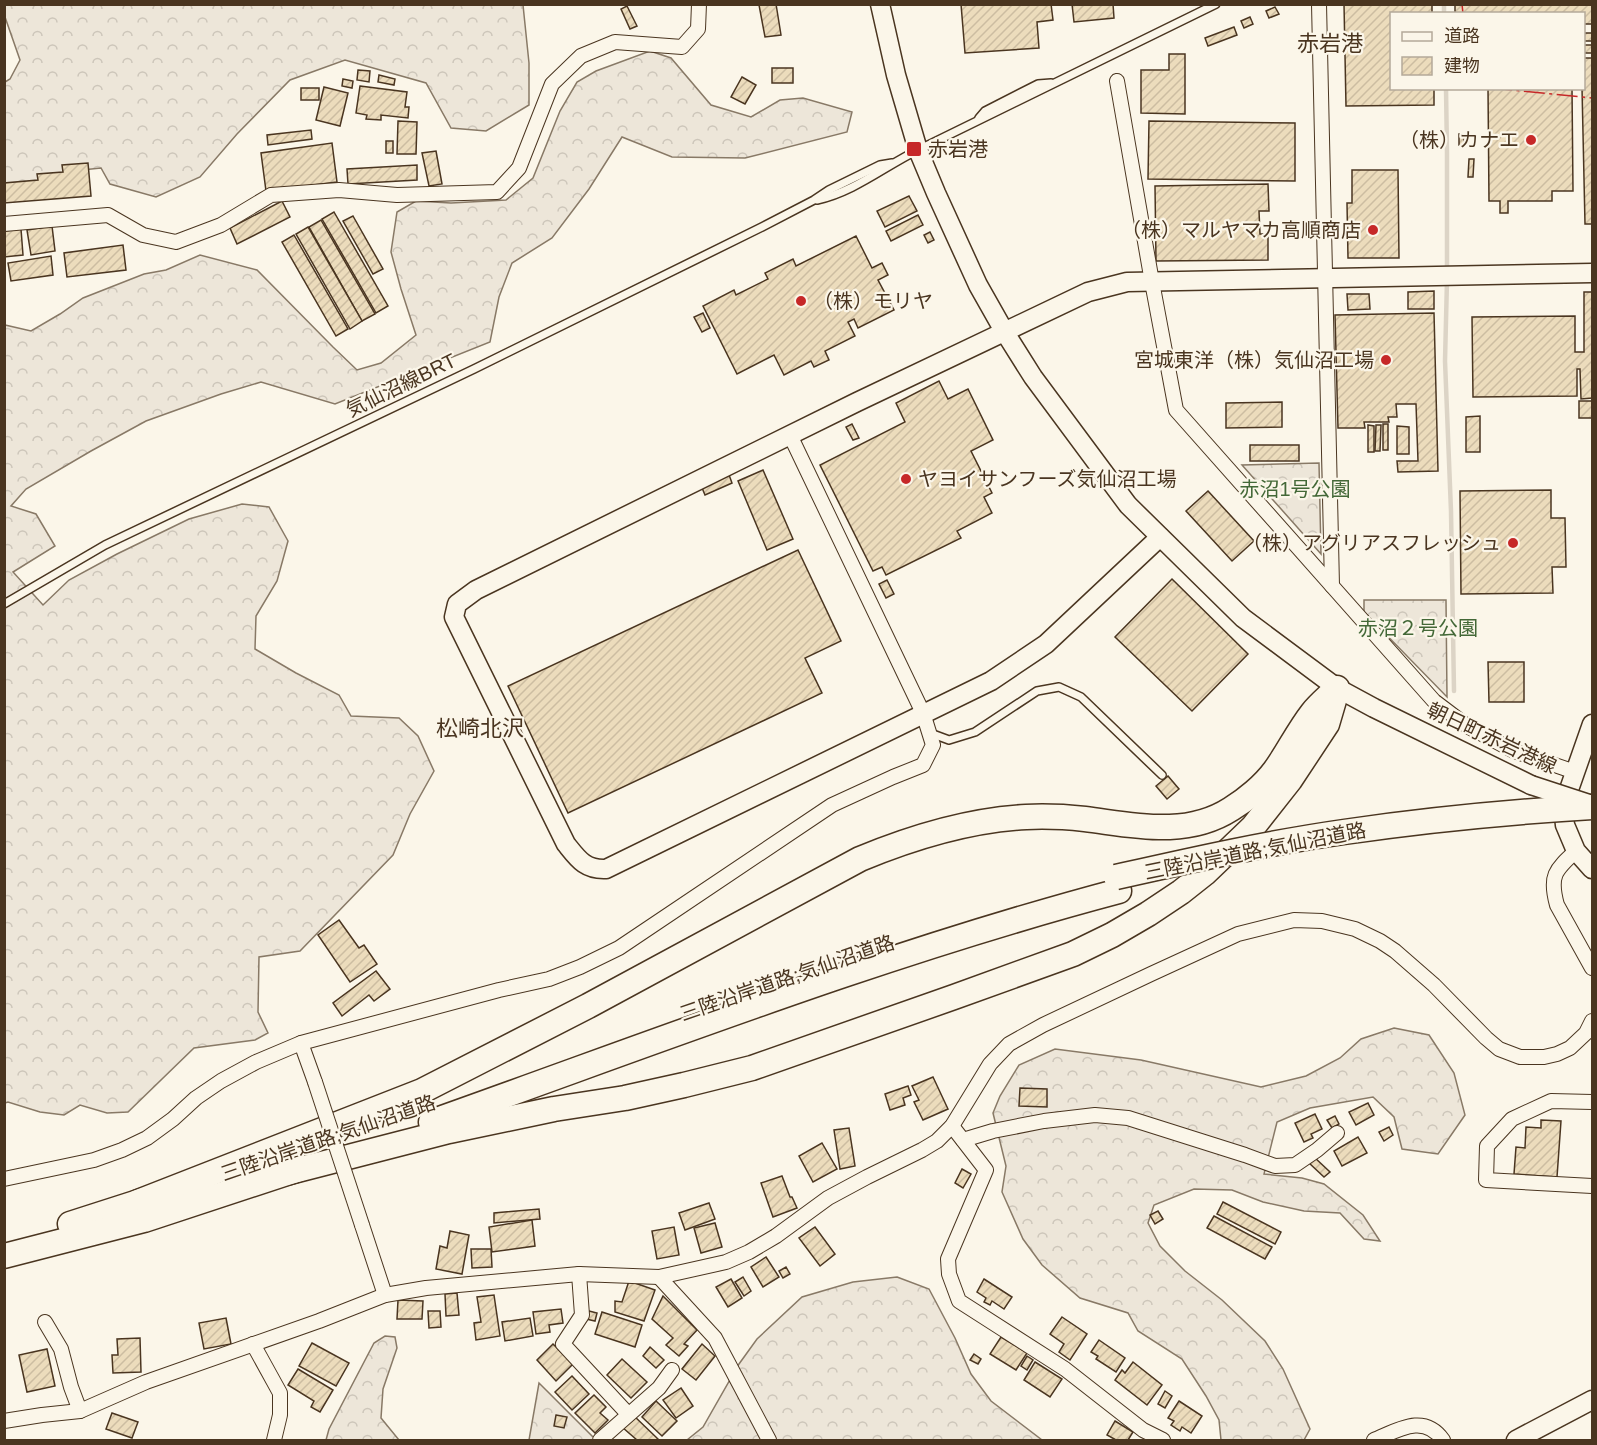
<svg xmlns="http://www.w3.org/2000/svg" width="1597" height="1445" font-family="Helvetica,'Noto Sans JP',sans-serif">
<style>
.forest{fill:url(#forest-crowns);stroke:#887966;stroke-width:1.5}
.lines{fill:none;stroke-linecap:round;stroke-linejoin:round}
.stream{stroke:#dcd4c6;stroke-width:4.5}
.building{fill:url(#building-hatch);stroke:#4a3520;stroke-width:1.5}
.lane-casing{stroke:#4a3520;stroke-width:10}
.street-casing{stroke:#4a3520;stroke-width:16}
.secondary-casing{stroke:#4a3520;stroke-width:21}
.highway-casing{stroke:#4a3520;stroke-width:27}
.lane{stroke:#fbf6e9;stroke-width:7}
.street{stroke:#fbf6e9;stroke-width:14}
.secondary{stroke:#fbf6e9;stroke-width:18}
.highway{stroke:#fbf6e9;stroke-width:24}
.street-bridge-casing{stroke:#4a3520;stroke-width:16;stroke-linecap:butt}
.secondary-bridge-casing{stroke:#4a3520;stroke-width:21;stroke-linecap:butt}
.highway-bridge-casing{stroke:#4a3520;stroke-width:27;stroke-linecap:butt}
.street-bridge{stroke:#fbf6e9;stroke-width:14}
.secondary-bridge{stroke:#fbf6e9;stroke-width:18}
.highway-bridge{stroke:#fbf6e9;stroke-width:24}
.power{stroke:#c62828;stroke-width:1.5;stroke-dasharray:21 4.5 3 4.5;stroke-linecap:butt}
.poi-dot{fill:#c62828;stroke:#fbf6e9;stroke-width:2}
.labels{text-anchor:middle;stroke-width:4.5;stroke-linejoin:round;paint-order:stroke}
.poi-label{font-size:20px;fill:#4a3520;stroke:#fbf6e9;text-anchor:end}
.street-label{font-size:20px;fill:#4a3520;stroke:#fbf6e9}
.park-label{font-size:20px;fill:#436837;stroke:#fbf6e9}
.quarter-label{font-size:22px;fill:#4a3520;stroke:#fbf6e9}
</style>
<defs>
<pattern id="forest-crowns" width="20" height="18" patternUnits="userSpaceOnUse" patternTransform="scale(1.5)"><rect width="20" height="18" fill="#ede6d9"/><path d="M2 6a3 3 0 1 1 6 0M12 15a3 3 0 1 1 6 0" fill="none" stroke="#cdc6ba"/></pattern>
<pattern id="building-hatch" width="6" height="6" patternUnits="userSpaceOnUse" patternTransform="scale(1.5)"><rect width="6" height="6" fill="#ecdcbc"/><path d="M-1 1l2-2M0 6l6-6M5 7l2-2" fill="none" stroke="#ccbda1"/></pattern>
</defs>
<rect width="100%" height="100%" fill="#fbf6e9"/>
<g class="forest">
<polygon points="5,4 523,5 529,63 529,105 486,131 451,128 426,83 345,60 290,80 237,134 200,177 156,197 110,184 101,168 72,171 34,190 5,186 5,82 10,79 20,60 5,17"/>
<polygon points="650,51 671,58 711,105 751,117 780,100 803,98 852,112 847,132 745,158 672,157 622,137 589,189 552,238 512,263 499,297 490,342 335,404 261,382 221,394 146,421 91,451 26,489 11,506 36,514 55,546 13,572 43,605 69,580 117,554 189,519 242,504 269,507 288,541 277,581 256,616 255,649 296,673 339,695 351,716 399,718 418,736 434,771 410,814 393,855 300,951 259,957 258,1012 268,1033 255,1040 194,1048 128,1112 107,1113 80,1105 64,1115 40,1112 8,1102 5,1103 5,325 31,331 60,314 83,298 144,274 166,270 200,255 257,270 333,347 357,370 381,363 416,335 401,289 391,252 397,212 416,201 451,203 506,200 533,178 560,111 577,82 596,71"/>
<polygon points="1319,463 1321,554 1242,465"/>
<polygon points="1364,600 1446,600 1447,697 1364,612"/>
<polygon points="1394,1028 1429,1035 1454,1073 1465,1115 1438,1154 1402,1149 1394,1117 1373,1097 1310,1108 1277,1122 1264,1174 1302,1178 1324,1184 1363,1215 1380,1241 1364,1239 1340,1213 1304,1211 1263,1202 1232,1190 1194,1189 1154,1205 1148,1223 1160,1246 1185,1271 1222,1300 1265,1341 1283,1369 1310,1429 1304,1440 1221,1440 1219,1420 1206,1396 1182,1359 1138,1331 1128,1313 1080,1298 1042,1265 1023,1239 1002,1192 1006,1166 993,1113 1000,1096 1019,1065 1055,1049 1141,1060 1261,1087 1306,1076 1340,1058 1361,1039"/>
<polygon points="897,1277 929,1289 955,1338 971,1374 991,1401 1042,1440 687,1440 703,1427 739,1364 757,1339 802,1297 853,1282"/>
<polygon points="385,1336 395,1337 397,1348 383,1389 381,1418 399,1440 326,1440 329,1429 374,1343"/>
<polygon points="539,1383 596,1440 529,1440"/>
</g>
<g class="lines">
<g class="stream">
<polyline points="1444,4 1444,14"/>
<polyline points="1446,88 1447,153 1447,272"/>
<polyline points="1447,280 1445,361 1451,511 1454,691"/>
</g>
</g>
<g class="building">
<polygon points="776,4 781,35 765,37 759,5"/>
<polygon points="961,4 1051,4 1053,20 1037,22 1039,48 965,53"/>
<polygon points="1072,4 1113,4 1114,18 1074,22"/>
<polygon points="1344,4 1432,4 1432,14 1392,14 1392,88 1434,88 1434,105 1346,106"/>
<polygon points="1455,4 1592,4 1592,24 1584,24 1584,14 1455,14"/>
<polygon points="627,6 637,26 630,29 621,9"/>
<polygon points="1275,7 1279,14 1269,18 1266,11"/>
<polygon points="1250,17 1253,24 1244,28 1241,21"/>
<polygon points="1234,27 1237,35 1208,46 1205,38"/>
<rect x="1584" y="33" width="8" height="8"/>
<rect x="1584" y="45" width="8" height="8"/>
<polygon points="1169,54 1185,54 1185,114 1141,113 1141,70 1169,70"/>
<polygon points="1584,58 1592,58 1592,224 1585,224 1582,88 1584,88"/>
<rect x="772" y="68" width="21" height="15"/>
<polygon points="358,70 370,71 369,82 357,80"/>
<polygon points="379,75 395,79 394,85 378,82"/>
<polygon points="742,77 756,85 745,104 731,97"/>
<polygon points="343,79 353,81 352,88 342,86"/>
<polygon points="360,86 407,92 405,107 409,107 408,118 381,115 381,120 366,119 367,115 356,113"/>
<polygon points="324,87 348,93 340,126 316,120"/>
<rect x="301" y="88" width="18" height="12"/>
<polygon points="1488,88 1572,88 1573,191 1552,191 1552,201 1508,201 1508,213 1500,213 1500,201 1489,201"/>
<polygon points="398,121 417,122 416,154 397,154"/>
<polygon points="1149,121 1295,123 1295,181 1148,179"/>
<polygon points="311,130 312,139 268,145 267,135"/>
<rect x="1459" y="134" width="5" height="11"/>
<rect x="386" y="141" width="7" height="12"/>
<polygon points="332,143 337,182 266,191 261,153"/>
<polygon points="436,151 442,184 429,186 422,153"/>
<polygon points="1469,159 1474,159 1473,177 1468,177"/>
<polygon points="88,163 91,196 4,203 4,183 38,180 37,174 63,172 62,165"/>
<polygon points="417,165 417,180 348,184 347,169"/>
<polygon points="1352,170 1398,170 1399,258 1348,258 1347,203 1352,203"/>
<polygon points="1268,184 1269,211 1259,211 1260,234 1268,234 1268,260 1156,261 1155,186"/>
<polygon points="909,196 917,211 885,227 877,211"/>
<polygon points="282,201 290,217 237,244 230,228"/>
<polygon points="334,212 388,306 376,313 322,219"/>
<polygon points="918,215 923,225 891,241 886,231"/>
<polygon points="353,216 383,269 373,274 343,221"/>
<polygon points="321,220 375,314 362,321 309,227"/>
<polygon points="52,226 55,251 31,255 27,230"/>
<polygon points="308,227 362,321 350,329 296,234"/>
<polygon points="21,229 23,255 4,257 4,231"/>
<polygon points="930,232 934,240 928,243 924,235"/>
<polygon points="294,235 348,329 336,336 282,242"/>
<polygon points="856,236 872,268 882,263 888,275 878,280 894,310 858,328 854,319 848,322 855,336 825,351 829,360 814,367 811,361 784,375 774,355 737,374 703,306 734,290 736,295 768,279 765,273 793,259 796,266"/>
<polygon points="123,245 126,270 67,277 64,253"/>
<polygon points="51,256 53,275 11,281 8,263"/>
<polygon points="1434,291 1434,309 1408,309 1408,292"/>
<polygon points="1584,292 1592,292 1592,398 1581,399 1580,369 1577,369 1577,396 1473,397 1472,317 1575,316 1575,352 1584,352"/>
<polygon points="1347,294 1369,294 1370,309 1348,310"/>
<polygon points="703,313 710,328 702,332 694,317"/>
<polygon points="1434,313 1438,471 1398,472 1397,461 1418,461 1416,404 1396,404 1397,417 1388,417 1389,422 1364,422 1365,428 1338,428 1335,315"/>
<polygon points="939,381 948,399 968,389 993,440 971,451 992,493 984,497 992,513 957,531 961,538 886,575 882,567 873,571 820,465 905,422 896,403"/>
<rect x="1579" y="401" width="13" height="17"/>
<polygon points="1282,402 1282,427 1226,428 1226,403"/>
<polygon points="1480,416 1480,452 1466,452 1466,417"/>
<polygon points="852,424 859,438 853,440 846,427"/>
<rect x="1383" y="424" width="5" height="26"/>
<polygon points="1368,425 1374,426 1374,452 1368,452"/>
<polygon points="1376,425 1381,425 1380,451 1375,451"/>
<polygon points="1397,426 1409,427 1409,454 1397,454"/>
<rect x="1250" y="445" width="49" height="16"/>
<polygon points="763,470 793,539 767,550 738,481"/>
<polygon points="728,472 732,483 705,495 700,483"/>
<polygon points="1551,490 1551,518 1565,518 1566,567 1552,567 1553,593 1461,594 1460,491"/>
<polygon points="1208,491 1254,541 1232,561 1186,511"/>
<polygon points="798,550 841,641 805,658 822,693 568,813 508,686"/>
<polygon points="1172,579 1248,654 1192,711 1115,637"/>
<polygon points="887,580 894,594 886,598 879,584"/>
<polygon points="1488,662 1524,662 1524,702 1489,702"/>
<polygon points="1168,776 1179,789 1167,799 1156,786"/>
<polygon points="339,920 359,948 364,945 377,964 350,982 318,935"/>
<polygon points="376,971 390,989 374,1001 369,995 342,1016 333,1003"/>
<polygon points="933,1077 948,1109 923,1120 914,1102 919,1100 912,1086"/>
<polygon points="908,1086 911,1095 903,1098 905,1105 890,1110 885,1094"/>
<polygon points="1020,1088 1047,1089 1047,1107 1019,1106"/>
<polygon points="1368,1103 1374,1115 1356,1125 1349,1112"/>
<polygon points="1315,1114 1322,1129 1311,1134 1313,1138 1304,1142 1295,1123"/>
<polygon points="1335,1116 1339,1124 1332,1128 1327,1120"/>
<polygon points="1541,1120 1561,1121 1557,1177 1514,1174 1516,1147 1525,1148 1526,1127 1541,1128"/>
<polygon points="1389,1127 1393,1135 1384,1141 1379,1132"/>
<polygon points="849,1128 855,1166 840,1169 834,1130"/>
<polygon points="1358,1137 1367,1153 1342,1166 1334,1151"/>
<polygon points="822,1143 837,1169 813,1182 799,1156"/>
<polygon points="1314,1157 1330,1172 1324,1177 1309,1163"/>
<polygon points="962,1169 971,1174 963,1188 955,1183"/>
<polygon points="782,1176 790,1197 792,1197 797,1208 773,1217 761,1183"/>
<polygon points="1223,1202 1281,1232 1275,1244 1217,1214"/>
<polygon points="709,1203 715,1219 685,1230 679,1213"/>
<polygon points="539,1209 540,1219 494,1223 494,1213"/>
<polygon points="1158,1211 1163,1219 1155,1224 1150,1215"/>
<polygon points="1214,1216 1272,1247 1265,1259 1207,1228"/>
<polygon points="532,1220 535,1246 492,1252 489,1227"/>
<polygon points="715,1223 722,1247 701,1253 694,1228"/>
<polygon points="674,1227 679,1255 657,1259 652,1231"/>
<polygon points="815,1227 835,1254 820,1266 799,1238"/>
<polygon points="450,1231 469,1235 462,1274 436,1269 440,1246 447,1248"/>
<polygon points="471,1249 491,1249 492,1267 472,1268"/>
<polygon points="766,1257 779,1277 763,1287 751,1267"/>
<polygon points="786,1267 790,1274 783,1278 779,1271"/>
<polygon points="743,1277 751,1291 744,1296 735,1282"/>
<polygon points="731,1279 742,1298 728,1307 716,1287"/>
<polygon points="984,1279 1012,1297 1004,1309 992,1301 990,1305 984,1302 986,1298 977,1292"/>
<polygon points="629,1281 655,1290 644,1321 615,1312 615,1301 622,1302"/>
<polygon points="457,1293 459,1315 446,1316 445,1294"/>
<polygon points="494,1295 500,1336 476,1340 474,1323 481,1322 477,1297"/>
<polygon points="663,1296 697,1330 684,1344 688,1346 679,1356 666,1345 673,1338 652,1319"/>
<polygon points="398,1300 423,1301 422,1319 397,1319"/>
<polygon points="561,1309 563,1323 549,1325 550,1332 536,1334 533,1312"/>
<polygon points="428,1311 440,1311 441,1327 429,1328"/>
<polygon points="589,1311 597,1313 595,1321 586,1319"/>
<polygon points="602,1312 642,1325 635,1347 595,1334"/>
<polygon points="1062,1317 1087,1334 1070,1360 1059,1352 1064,1344 1050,1334"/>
<polygon points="226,1318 231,1344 204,1349 199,1323"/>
<polygon points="530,1318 533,1336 505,1341 502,1322"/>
<polygon points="1001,1337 1027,1353 1016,1370 990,1354"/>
<polygon points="140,1338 141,1372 113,1373 112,1355 118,1355 117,1339"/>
<polygon points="1099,1340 1125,1358 1116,1372 1096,1359 1098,1356 1091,1352"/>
<polygon points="312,1343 349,1363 336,1386 299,1366"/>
<polygon points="553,1344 573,1364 556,1381 537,1360"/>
<polygon points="702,1344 715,1356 696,1380 682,1369"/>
<polygon points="650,1347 664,1360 656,1368 643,1356"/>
<polygon points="47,1349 55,1386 27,1392 19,1355"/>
<polygon points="974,1354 981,1359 978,1364 970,1360"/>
<polygon points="1027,1356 1033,1360 1027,1370 1021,1366"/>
<polygon points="622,1359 647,1382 631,1398 607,1375"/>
<polygon points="1035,1362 1062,1379 1050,1397 1024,1380"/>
<polygon points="1133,1362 1162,1385 1147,1405 1115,1380 1122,1370 1125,1373"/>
<polygon points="298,1369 333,1390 320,1412 311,1407 314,1401 288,1385"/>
<polygon points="572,1376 589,1394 572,1410 555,1392"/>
<polygon points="681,1388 693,1406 676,1418 663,1400"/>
<polygon points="1165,1391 1172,1396 1165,1408 1158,1404"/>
<polygon points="594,1395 606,1407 600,1413 608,1420 595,1433 575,1413"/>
<polygon points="656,1401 677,1421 662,1436 642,1417"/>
<polygon points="1179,1401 1202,1416 1191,1433 1182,1427 1180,1431 1171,1425 1174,1421 1168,1418"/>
<polygon points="112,1413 138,1422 132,1438 106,1429"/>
<polygon points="556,1415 567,1417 564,1428 554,1426"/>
<polygon points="633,1415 658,1439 656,1440 637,1440 622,1427"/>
<polygon points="1115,1421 1133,1432 1128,1440 1116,1440 1107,1435"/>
</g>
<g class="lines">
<defs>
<g id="lane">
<polyline points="979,118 985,111 1038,84 1051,83"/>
<path d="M817 200C854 192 885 166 918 150L1216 4"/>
<polyline points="4,604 105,545 474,369 762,227 814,200 829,190 880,165 892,163"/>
<polyline points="930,733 949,740 975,732 1037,691 1059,687 1081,697 1162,775"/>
</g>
<g id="street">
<polyline points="1319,4 1332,586"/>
<polyline points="1117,81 1152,282 1176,410 1434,701 1467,726 1514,751 1575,772"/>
<polyline points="4,224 108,215 143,235 176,242 221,225 271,195 339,190 397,195 497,192 519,168 552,84 581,56 615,42 682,47 698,29 699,4"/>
<path d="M1576 851C1555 870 1549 876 1557 905L1592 968"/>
<polyline points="301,1043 315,1082"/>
<polyline points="1592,1102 1551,1101 1512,1119 1487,1146 1486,1180 1592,1186"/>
<polyline points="952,1126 986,1170 948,1259 949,1274 959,1301 1065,1369 1143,1430 1163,1440"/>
<polyline points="963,1140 993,1131 1044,1121 1095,1115 1128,1118 1245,1155 1275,1166 1295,1165 1317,1150 1337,1133"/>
<polyline points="4,1179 94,1160 122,1150 147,1138 173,1119 196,1098 221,1081 256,1062 301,1043 499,990 549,979 580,967 619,948 832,805 893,777 923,765 933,745 923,713 790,435"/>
<polyline points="362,1225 385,1295"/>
<polyline points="579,1274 582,1315 563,1344 628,1414"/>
<polyline points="659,1277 715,1338 769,1440"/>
<polyline points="45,1322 61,1349 71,1387 80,1411"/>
<polyline points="253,1344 280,1393 280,1415 274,1440"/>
<polyline points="4,1421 42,1415 80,1411 146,1382 319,1321 385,1295 426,1288 579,1274 659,1277 726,1262 749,1252 776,1236 828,1198 867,1177 922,1150 937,1141 952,1126 990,1064 1009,1044 1043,1025 1151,974 1238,934 1294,920 1322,921 1355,929 1380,941 1395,951 1434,985 1486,1038 1499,1049 1520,1057 1544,1057 1557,1054 1570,1048 1586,1033 1592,1021"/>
<polyline points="600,1440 659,1388 672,1370"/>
<path d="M1374 1440C1398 1430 1424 1413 1443 1440"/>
</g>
<g id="secondary">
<polyline points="880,4 896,75 918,150 936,193 978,285 1004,331 1033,377 1128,505 1243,618 1337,688 1374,708 1531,785"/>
<path d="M1160 537 1046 644 991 681 606 869C585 870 578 859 566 844L454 617 457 604 476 590 857 402 1088 292 1127 282 1592 273"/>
<polyline points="1592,724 1565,801 1564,816 1565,825 1576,851 1592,869"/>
<polyline points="1516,1440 1592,1400"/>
</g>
<g id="highway">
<path d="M431 1122C659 1041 885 953 1119 891"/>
<polyline points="286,1173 449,1131 554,1109 625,1098 684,1085 752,1068 954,997 1073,954 1112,935 1148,914 1181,892 1205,873 1253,827 1290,780 1327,724 1337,690"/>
<path d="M138 1202 422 1091 588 1006 860 859C913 837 968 820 1026 817 1045 816 1066 817 1085 819 1134 825 1186 838 1231 809 1246 800 1264 785 1275 770 1288 752 1298 731 1312 713 1319 704 1329 696 1337 688"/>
<polyline points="70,1224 154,1197"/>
<polyline points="4,1256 144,1220 302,1168"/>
</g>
</defs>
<use href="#lane" class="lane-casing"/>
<use href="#street" class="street-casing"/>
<use href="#secondary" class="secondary-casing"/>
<use href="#highway" class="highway-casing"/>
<use href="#lane" class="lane"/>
<use href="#street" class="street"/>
<use href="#secondary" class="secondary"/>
<use href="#highway" class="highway"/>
<defs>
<polyline id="street-bridge" points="315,1082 362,1225"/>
<polyline id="secondary-bridge" points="1531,785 1589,804"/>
<path id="highway-bridge" d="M1116 877C1192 860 1267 843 1344 832 1426 820 1509 812 1592 807"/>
</defs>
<use href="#street-bridge" class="street-bridge-casing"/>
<use href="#secondary-bridge" class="secondary-bridge-casing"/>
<use href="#highway-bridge" class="highway-bridge-casing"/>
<use href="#street-bridge" class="street-bridge"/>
<use href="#secondary-bridge" class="secondary-bridge"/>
<use href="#highway-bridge" class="highway-bridge"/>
<g class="power">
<polyline points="1462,4 1463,14"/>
<polyline points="1491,88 1592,98"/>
</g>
</g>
<g class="poi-dot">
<circle cx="1531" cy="140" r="6"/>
<rect x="906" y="141" width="16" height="16" rx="3"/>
<circle cx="1373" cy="230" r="6"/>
<circle cx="801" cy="301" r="6"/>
<circle cx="1386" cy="360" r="6"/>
<circle cx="906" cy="479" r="6"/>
<circle cx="1513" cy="543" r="6"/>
</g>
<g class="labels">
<g class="poi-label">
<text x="1519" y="147">（株）カナエ</text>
<text x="928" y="156" text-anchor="start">赤岩港</text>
<text x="1361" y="237">（株）マルヤマカ高順商店</text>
<text x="813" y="308" text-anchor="start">（株）モリヤ</text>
<text x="1374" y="367">宮城東洋（株）気仙沼工場</text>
<text x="918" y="486" text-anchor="start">ヤヨイサンフーズ気仙沼工場</text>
<text x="1501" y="550">（株）アグリアスフレッシュ</text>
</g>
<g class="street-label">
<text transform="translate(401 385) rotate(-26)" y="7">気仙沼線BRT</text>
<text transform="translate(1492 738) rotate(25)" y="7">朝日町赤岩港線</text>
<text transform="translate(1255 851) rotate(-11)" y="7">三陸沿岸道路;気仙沼道路</text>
<text transform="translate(787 978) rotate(-19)" y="7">三陸沿岸道路;気仙沼道路</text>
<text transform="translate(328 1138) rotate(-19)" y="7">三陸沿岸道路;気仙沼道路</text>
</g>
<g class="park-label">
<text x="1295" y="496">赤沼1号公園</text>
<text x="1418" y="635">赤沼２号公園</text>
</g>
<g class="quarter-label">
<text x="1330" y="51">赤岩港</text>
<text x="480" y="736">松崎北沢</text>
</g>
</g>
<rect width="1597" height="1445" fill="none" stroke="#4a3520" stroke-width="12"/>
<rect x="1390" y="12" width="195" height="78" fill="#fbf6e9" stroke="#b4a999" stroke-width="1.5"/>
<rect x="1402" y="32" width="30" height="9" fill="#fbf6e9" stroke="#b4a999" stroke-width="1.5"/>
<text x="1444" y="42" font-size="18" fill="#4a3520">道路</text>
<rect x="1402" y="57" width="30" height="18" fill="url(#building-hatch)" stroke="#b4a999" stroke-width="1.5"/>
<text x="1444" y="72" font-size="18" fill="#4a3520">建物</text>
</svg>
